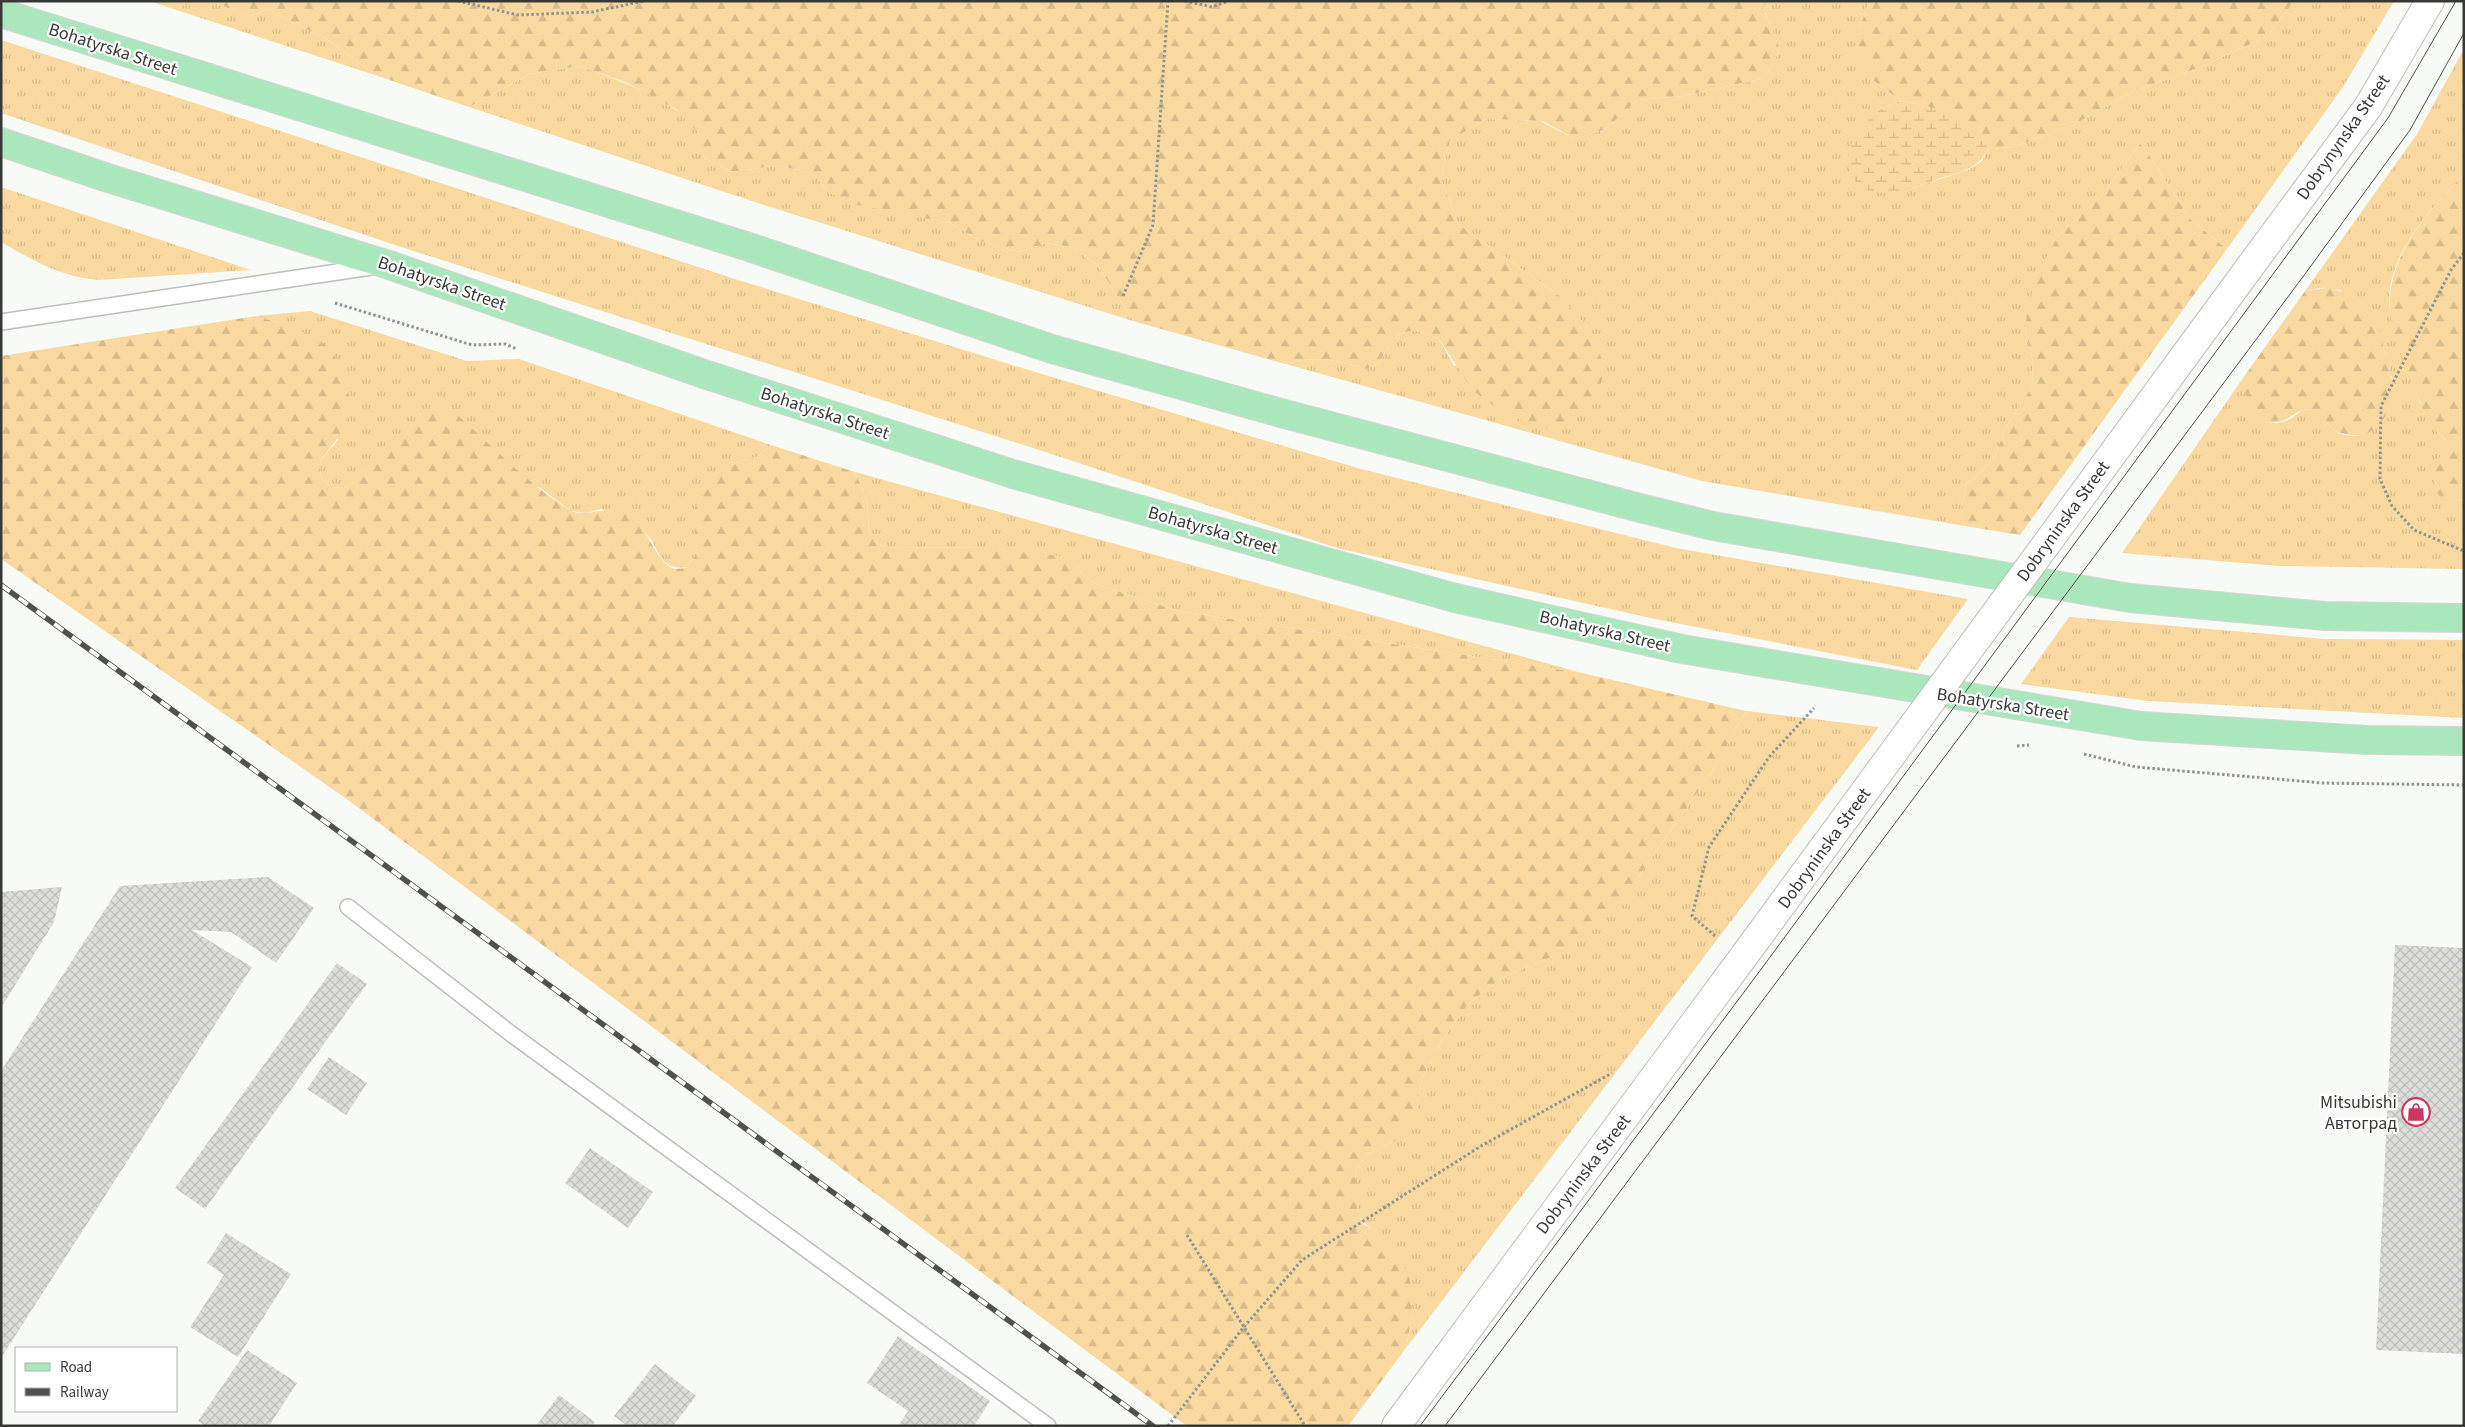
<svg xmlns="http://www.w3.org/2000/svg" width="2465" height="1427" font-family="'Source Sans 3',sans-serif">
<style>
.grass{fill:url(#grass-tufts)}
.forest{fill:url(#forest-firs)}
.wetland{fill:url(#wetland-marsh)}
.building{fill:url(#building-cross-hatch)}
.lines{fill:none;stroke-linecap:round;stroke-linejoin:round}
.service-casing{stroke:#bcbeba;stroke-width:18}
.minor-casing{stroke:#bcbeba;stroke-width:30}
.primary-casing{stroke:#d7d7d7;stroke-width:30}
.path{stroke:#919390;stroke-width:3;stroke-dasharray:2.5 2.5;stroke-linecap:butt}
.service{stroke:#fff;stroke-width:15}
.minor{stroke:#fff;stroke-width:28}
.primary{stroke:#aae7bc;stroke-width:28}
.tram{stroke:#50514f;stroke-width:1}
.rail-casing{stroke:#50514f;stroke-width:5.5}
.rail{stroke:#fff;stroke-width:4;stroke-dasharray:11;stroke-linecap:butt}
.minor-bridge-casing{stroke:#bcbeba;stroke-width:30;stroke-linecap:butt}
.minor-bridge{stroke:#fff;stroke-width:28}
.labels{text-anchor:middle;stroke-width:4.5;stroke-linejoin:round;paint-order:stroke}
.street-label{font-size:18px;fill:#383937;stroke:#fff}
.poi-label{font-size:18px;fill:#383937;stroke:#fff;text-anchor:end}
</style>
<defs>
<pattern id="grass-tufts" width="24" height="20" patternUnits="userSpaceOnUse" patternTransform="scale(1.25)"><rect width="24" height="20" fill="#fad9a0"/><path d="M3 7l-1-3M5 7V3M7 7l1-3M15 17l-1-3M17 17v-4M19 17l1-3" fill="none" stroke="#d7bb8a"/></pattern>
<pattern id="forest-firs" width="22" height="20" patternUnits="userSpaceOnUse" patternTransform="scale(1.25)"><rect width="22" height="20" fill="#fad9a0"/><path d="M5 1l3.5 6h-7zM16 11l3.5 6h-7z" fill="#d7bb8a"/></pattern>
<pattern id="wetland-marsh" width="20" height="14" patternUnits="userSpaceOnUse" patternTransform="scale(1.25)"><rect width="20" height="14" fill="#fad9a0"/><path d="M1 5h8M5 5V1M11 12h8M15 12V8" fill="none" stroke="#d7bb8a"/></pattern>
<pattern id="building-cross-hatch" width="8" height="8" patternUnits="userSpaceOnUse" patternTransform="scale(1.25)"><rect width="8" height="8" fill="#ddddd8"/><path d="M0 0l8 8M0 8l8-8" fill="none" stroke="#bebeba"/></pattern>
</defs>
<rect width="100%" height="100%" fill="#f7faf5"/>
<g class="grass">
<polygon points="149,1 210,1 249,16 269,9 291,22 325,38 378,76"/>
<path d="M1767 1H1869L1860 27 1874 81 1901 101 1881 109 1912 188 1968 170 1981 162 1989 149 2014 147 2073 125 2134 91 2200 67 2268 36 2294 1H2394L2343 87 2227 249 2191 220 2141 143 2100 197 2058 236 2025 329 2033 362 2032 387 2005 429 1995 456 1982 472 1966 484 1961 512 1965 526 1702 481 1286 364C1319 355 1334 360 1366 369L1379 363 1385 352 1399 334 1414 330 1439 339 1454 366 1561 297 1458 224 1441 178 1450 140 1487 119 1540 121 1575 139 1606 129 1637 100 1683 96 1765 78 1780 49 1763 8Z"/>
<polygon points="1,40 738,280 1045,375 1361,469 1676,548 1968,599 1917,670 1655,619 1337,548 1033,448 398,246 1,113"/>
<path d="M2464 49V174C2431 209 2383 257 2390 310 2394 333 2402 355 2410 376 2419 400 2426 425 2447 441L2457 501 2464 499V569L2279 566 2122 553 2243 378V384C2254 406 2261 436 2293 417 2297 414 2304 408 2310 409 2321 410 2325 423 2333 429 2352 444 2378 433 2387 412 2391 403 2391 388 2393 378L2388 374 2391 365 2387 360 2375 320 2340 290 2320 288 2305 291 2417 134Z"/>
<path d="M579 66C611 77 685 103 699 135 702 141 703 151 704 158L733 172 779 165 814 175 830 193 891 211 950 223 981 241 1020 252 1046 243 1072 247 1099 267 1133 321 764 205 469 107 530 74Z"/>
<path d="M1 187 251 270 98 280C58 276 35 261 1 242Z"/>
<path d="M310 311 467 361 519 359 771 445 757 457 730 463 695 507V556L687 567C657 571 661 548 645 532 636 524 614 515 602 509L585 513 571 511 539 487 367 468 346 488 331 487 321 478 320 461 338 440 279 323 256 316Z"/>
<polygon points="855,472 1582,673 1179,611 1096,584 1084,577 1078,566 983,547 893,548 879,544 869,534 867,499"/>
<polygon points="2069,617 2325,639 2464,640 2464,718 2148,701 2021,684"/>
<path d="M1746 711 1879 727 1406 1348 1412 1315 1375 1231C1350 1216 1359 1197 1355 1171L1368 1153 1395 1141 1417 1110 1422 1078 1441 1042 1469 1003 1503 977 1549 958 1631 887 1715 767Z"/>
</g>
<g class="forest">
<path d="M210 1H1767L1763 8 1780 49 1765 78 1683 96 1637 100 1606 129 1575 139 1543 121 1487 119 1450 140 1441 178 1458 224 1561 297 1587 326 1605 367 1598 396 1577 417 1556 430 1522 421 1501 411 1472 390 1439 339 1414 330 1399 334 1385 352 1379 363 1366 369C1334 360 1319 355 1285 364L1133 321 1099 267 1072 247 1046 243 1020 252 981 241 950 223 858 205 830 193 814 175 779 165 733 172 704 158 699 134 676 109 625 82 579 66 530 74 469 107 378 76 325 38 291 22 269 9 249 16Z"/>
<polygon points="1869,1 2294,1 2268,36 2200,67 2134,91 2073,125 2014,147 1989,149 1980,133 1918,104 1901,101 1874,81 1858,56 1860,27"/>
<polygon points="2141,143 2191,220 2227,249 2020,535 1965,526 1961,512 1966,484 1982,472 1995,456 2005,429 2032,387 2033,362 2025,329 2028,304 2041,267 2058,236 2100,197"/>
<path d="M2464 174V499L2457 501 2441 498 2435 490 2434 464 2447 447V441L2431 426 2426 417C2414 385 2391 342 2390 308 2388 253 2429 211 2464 174Z"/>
<path d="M2327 288C2353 292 2375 308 2381 335 2383 346 2384 356 2391 365L2388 374 2398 385C2397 400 2383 426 2368 433 2360 437 2346 435 2338 432 2327 427 2322 414 2311 409 2292 409 2288 427 2264 421 2252 410 2242 395 2243 378L2305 291Z"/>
<path d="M256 316C278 323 305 329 324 344 341 358 355 397 347 419 341 435 331 447 320 461L321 478 331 487 346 488C362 472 424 414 442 410 446 409 450 410 453 411 489 443 530 486 570 510 589 521 610 498 635 520 648 531 659 566 675 569 678 569 684 568 687 567L695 556V507L710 486 730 463 757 457 771 445 855 472 867 499 869 534 879 544 893 548 983 547 1060 556 1078 566 1084 577 1096 584 1179 611 1582 673 1746 711 1715 767 1631 887 1595 928 1549 958 1503 977 1469 1003 1441 1042 1422 1078 1417 1110 1408 1127 1395 1141 1368 1153 1355 1171 1358 1190 1357 1207 1363 1224 1375 1231 1398 1255 1410 1279 1412 1315 1406 1348 1348 1426H1187L344 797 1 559V356Z"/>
</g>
<path class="wetland" d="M1901 101C1927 105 1959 113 1979 132 1983 136 1986 143 1989 149 1976 170 1961 172 1938 179 1917 186 1893 197 1871 191 1862 189 1855 183 1851 175 1839 151 1862 124 1880 110 1886 106 1895 104 1901 101Z"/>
<g class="building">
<polygon points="268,877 314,908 276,963 231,932 192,930 252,967 1,1358 1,1071 120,886"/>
<polygon points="62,887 54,922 1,1008 1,892"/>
<polygon points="2395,945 2464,948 2464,1354 2376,1350"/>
<polygon points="337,963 367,984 205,1209 175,1188"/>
<polygon points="329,1057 367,1083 346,1115 307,1089"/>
<polygon points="590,1148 653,1192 628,1228 565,1183"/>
<polygon points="226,1233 291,1274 238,1357 190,1327 224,1275 207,1263"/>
<polygon points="898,1336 990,1401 974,1426 898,1426 908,1411 867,1383"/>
<polygon points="247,1350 297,1383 269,1426 205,1426 198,1421"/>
<polygon points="655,1364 696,1396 673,1426 627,1426 614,1416"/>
<polygon points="559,1395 595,1422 592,1426 536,1426"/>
</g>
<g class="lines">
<defs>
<g id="service">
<polyline points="1,322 378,266"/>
<polyline points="348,907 510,1033 1048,1426"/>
</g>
<g id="minor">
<polyline points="2249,268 2368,107 2430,1"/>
<polyline points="1396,1426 1744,956"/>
</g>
<g id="primary">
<polyline points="1,13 746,246 1052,349 1281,413 1640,508 1713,526 2130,598 2325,616 2464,618"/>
<polyline points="1,142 108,178 389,265 707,375 1013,474 1455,598 1682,649 2141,726 2367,740 2464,741"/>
</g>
</defs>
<use href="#service" class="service-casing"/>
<use href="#minor" class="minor-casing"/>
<use href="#primary" class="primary-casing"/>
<g class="path">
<polyline points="458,1 518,15 592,12 644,1"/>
<polyline points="1185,1 1212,7 1228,1"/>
<polyline points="2464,253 2451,270 2381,406 2380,479 2392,506 2414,530 2464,551"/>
<polyline points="1123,296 1153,225 1168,1"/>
<polyline points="335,303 472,345 505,344 517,349"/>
<polyline points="2017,746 2029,745"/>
<polyline points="2084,754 2136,767 2323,783 2464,785"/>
<polyline points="1715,936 1692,916 1709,847 1769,757 1814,708"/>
<polyline points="1187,1235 1305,1426"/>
<polyline points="1168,1426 1243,1328 1302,1260 1481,1146 1612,1073"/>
</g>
<use href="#service" class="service"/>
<use href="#minor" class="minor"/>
<use href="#primary" class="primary"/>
<g class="tram">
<polyline points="1420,1426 1762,968 2388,118 2456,1"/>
<polyline points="1445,1426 2305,274 2410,130 2464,33"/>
</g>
<defs>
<polyline id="rail" points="1,585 1153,1426"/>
</defs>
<use href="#rail" class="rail-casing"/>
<use href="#rail" class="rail"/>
<defs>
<polyline id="minor-bridge" points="1744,956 2249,268"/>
</defs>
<use href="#minor-bridge" class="minor-bridge-casing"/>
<use href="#minor-bridge" class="minor-bridge"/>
</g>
<defs>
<symbol id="shop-ring" viewBox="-11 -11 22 22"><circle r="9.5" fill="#fff" stroke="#ca3a60" stroke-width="1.5"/><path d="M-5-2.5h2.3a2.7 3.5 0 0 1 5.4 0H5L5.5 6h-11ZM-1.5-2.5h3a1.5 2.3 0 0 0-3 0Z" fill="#ca3a60"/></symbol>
</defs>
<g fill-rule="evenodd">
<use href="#shop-ring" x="2400" y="1096" width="32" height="32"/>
</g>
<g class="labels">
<g class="street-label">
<text transform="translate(113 49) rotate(18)" y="6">Bohatyrska Street</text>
<text transform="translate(2343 137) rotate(-55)" y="6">Dobrynynska Street</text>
<text transform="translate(442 283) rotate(19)" y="6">Bohatyrska Street</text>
<text transform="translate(825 413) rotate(18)" y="6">Bohatyrska Street</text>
<text transform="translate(2063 521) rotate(-54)" y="6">Dobryninska Street</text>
<text transform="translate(1213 530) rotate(16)" y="6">Bohatyrska Street</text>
<text transform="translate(1605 631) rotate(13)" y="6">Bohatyrska Street</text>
<text transform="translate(2003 704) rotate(9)" y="6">Bohatyrska Street</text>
<text transform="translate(1824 848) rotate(-54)" y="6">Dobryninska Street</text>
<text transform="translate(1583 1174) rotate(-53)" y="6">Dobryninska Street</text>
</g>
<g class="poi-label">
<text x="2397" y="1108">Mitsubishi<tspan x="2397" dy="21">Автоград</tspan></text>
</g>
</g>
<rect width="2465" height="1427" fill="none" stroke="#383937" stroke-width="5"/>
<rect x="15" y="1347" width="162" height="65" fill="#ffffff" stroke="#afb0af"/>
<rect x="25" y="1363" width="25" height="8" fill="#aae7bc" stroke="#afb0af"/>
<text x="60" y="1372" font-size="15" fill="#383937">Road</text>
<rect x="25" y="1388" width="25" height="8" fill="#50514f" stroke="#afb0af"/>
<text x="60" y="1397" font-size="15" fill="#383937">Railway</text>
</svg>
